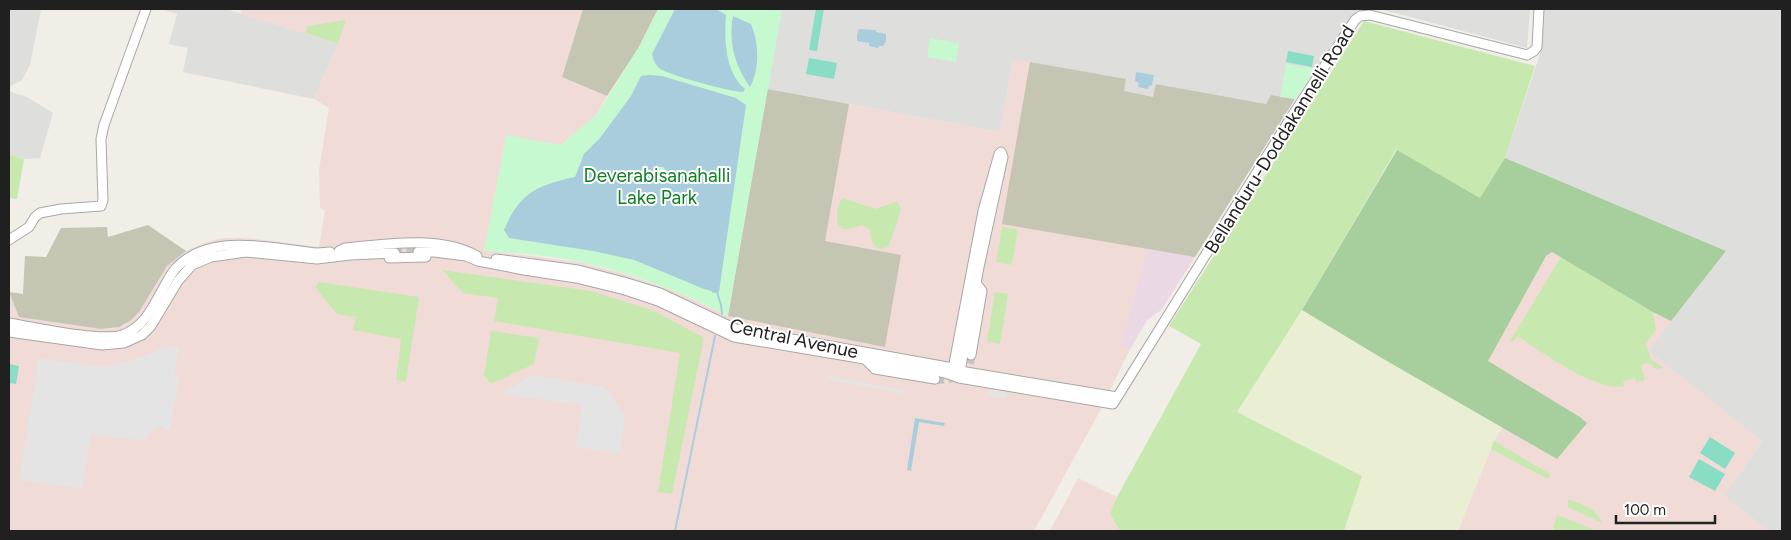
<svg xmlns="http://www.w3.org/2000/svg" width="1791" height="540" font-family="Figtree,sans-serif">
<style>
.residential{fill:#dededd}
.commercial{fill:#f1dbd7}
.industrial{fill:#ead9e5}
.construction{fill:#c4c5b3}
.farmland{fill:#eaefd3}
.grass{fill:#c7e9af}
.forest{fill:#a7cf9d}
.park{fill:#c6f9cf}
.pitch{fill:#88ddc4}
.parking{fill:#e4e4e4}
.water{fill:#a9cddd;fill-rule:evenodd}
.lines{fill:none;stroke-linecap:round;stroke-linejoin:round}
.stream{stroke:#a9cddd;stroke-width:2}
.minor-tunnel{stroke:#c7c5bf;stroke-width:9;stroke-dasharray:9 4.5;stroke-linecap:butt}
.minor-casing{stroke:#a7a7a7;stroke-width:11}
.minor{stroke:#fff;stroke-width:9}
.labels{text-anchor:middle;stroke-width:4;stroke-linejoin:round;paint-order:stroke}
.street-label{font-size:19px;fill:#202020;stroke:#fff}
.park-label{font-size:19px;fill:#0e7f21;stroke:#fff}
</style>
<rect width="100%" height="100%" fill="#f1eee7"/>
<g class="residential">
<polygon points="9,9 41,9 30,65 22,80 9,87"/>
<polygon points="161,9 226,9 338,44 314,99 183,72 188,48 169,44 177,14"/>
<polygon points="782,9 1358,9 1295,99 1271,95 1267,104 1156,84 1153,97 1123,91 1125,79 1013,60 1000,132 767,89"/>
<polygon points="1378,9 1530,9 1527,48 1403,15"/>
<polygon points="1543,9 1782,9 1782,531 1769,531 1724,496 1762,441 1648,351 1726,251 1505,158 1540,54"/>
<polygon points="9,91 27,97 53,113 40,158 24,159 9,154"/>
</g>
<g class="commercial">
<polygon points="242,9 583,9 562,77 607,96 597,114 561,145 484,250 579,262 625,274 677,292 728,316 767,89 1000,132 1013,59 1126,79 1124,91 1153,97 1156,84 1266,104 1271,95 1295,99 1161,310 1147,320 1130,349 1101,409 1034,531 9,531 9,293 20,317 101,329 113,328 125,325 139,312 167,266 173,260 186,251 204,243 222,238 248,238 319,247 325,210 320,208 319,170 329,108 314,99 338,44 240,14"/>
<polygon points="1505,158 1726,251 1649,351 1762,441 1724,496 1769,531 1458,531 1494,441 1502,427 1403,318"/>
<polygon points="1078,478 1117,497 1110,513 1120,531 1050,531"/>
</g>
<polygon class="industrial" points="1148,249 1195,257 1161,310 1147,320 1130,349 1121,346"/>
<g class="construction">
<polygon points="583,9 658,9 639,47 607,96 562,77"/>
<polygon points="1030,62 1126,79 1124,91 1153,97 1156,84 1266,104 1271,95 1295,99 1195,257 1002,224"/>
<polygon points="767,89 849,104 825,241 901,255 885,347 728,316"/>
<polygon points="148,225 186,251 167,266 139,312 130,321 119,327 101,329 19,317 9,292 23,294 25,256 46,257 61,228 107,227 108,237"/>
</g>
<polygon class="farmland" points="1302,310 1380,357 1503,427 1494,441 1458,531 1344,531 1361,476 1237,412"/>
<g class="grass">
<polygon points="346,20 338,44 305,33 308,26"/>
<polygon points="1364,21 1535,66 1505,158 1480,198 1396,150 1302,310 1237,412 1362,476 1344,531 1120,531 1110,513 1117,497 1201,344 1169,326"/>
<polygon points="9,154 24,159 17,199 9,198"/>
<path d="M842 198 876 209 895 202 899 204 901 210 889 246C874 254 871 242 870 230L862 225C848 230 836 235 837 214 838 208 838 203 842 198Z"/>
<polygon points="1002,227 1018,230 1012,265 996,262"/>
<path d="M1561 257 1653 312 1656 330 1646 344 1651 359 1663 368 1655 369 1651 364 1646 363 1641 365 1645 380 1636 382 1635 378 1623 381 1624 386C1597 393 1541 351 1517 336L1513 342 1510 341Z"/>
<polygon points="442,270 591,291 655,311 704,338 672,494 658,492 680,353 494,321 498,298 463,293"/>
<polygon points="319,282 419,297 406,382 396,380 401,339 353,330 356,317 337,314 315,287"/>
<polygon points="995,292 1008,294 1000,344 987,341"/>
<polygon points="491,331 539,338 534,364 491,384 484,376"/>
<polygon points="1494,441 1550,474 1548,479 1491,449"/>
<path d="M1568 499C1581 504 1597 508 1602 523L1568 507Z"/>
<polygon points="1557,515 1597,531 1559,531 1553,529"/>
</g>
<polygon class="forest" points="1397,150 1480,198 1505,158 1726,251 1671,321 1653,312 1552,252 1546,256 1488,361 1580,417 1587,423 1557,459 1380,357 1302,310"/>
<g class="park">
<path d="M658 9H782L728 316C682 292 632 273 580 262 549 255 516 253 484 251L506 135 561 145 597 114 639 47Z"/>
<polygon points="930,38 959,43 956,62 927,57"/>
<polygon points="1286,64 1317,69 1295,99 1280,97"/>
</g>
<g class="pitch">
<polygon points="816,9 824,9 817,51 809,50"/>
<polygon points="1288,51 1314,56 1312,67 1286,62"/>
<polygon points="809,58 837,63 834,79 806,74"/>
<polygon points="9,364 19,366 16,384 9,383"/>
<polygon points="1710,437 1735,453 1725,469 1700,453"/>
<polygon points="1699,459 1725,474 1715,491 1689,477"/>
</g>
<g class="parking">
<polygon points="166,347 179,347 174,376 179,377 170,430 164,431 161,426 147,435 145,441 91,434 82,489 19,480 39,358 102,367 128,362"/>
<polygon points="532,375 604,387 625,415 620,454 576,447 582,405 500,394"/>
<polygon points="828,376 908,391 907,394 828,380"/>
<polygon points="990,390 1007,393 1006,399 988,396"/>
</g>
<g class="water">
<path d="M675 9H716L726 15C724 38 725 73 745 89L743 92C731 92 668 75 659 68 655 64 653 60 652 54Z"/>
<path d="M733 16 751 24C759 44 760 68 750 87 735 66 728 42 733 16Z"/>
<polygon points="859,29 876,30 876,32 886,34 886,41 883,46 879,46 878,48 869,46 869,43 857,41 857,35"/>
<polygon points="1136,72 1154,75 1152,85 1149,86 1148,89 1138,87 1139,83 1135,81"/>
<path d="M649 75 662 76 736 98 746 105 719 292 713 293 711 291 704 289 634 260 593 251 509 238 504 230C520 192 538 185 575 177L584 154 600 138 631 96 641 76ZM657 167H663L667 171V179L663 183 655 182 652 177V172Z"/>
<polygon points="915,418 945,423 944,426 919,422 911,471 907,470"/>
</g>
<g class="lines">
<g class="stream">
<polyline points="717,292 721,305 722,314"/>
<polyline points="675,531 715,336"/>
</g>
<g class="minor-tunnel">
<polyline points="393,249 418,248"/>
<path d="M935 379C952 381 970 374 971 355"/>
</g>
<defs>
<g id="minor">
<polyline points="9,240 29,227 35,217 40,213 61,209 101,206 103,200 101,139 104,125 146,9"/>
<path d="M339 251 345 248C386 244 441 235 477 256"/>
<polyline points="418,252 434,252 466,256 478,261 524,270 576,278 625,290 658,301 734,337 941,372 951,375 959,378 1113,404 1290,119 1355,20 1360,16 1370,15 1527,55 1534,51 1537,47 1539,9"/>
<polyline points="389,258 426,257"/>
<polyline points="496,259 578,270 624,282 660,293 736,329 953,368 960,371 1117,397"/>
<path d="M9 323C33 327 101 342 122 335 141 329 151 311 160 294 165 286 169 276 176 268 211 231 274 249 318 253L330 252"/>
<polyline points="9,332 102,345 124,343 142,335 151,326 178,281 192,265 211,257 246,252 317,259 350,255 395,253"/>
<polyline points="971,355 982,291 976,283"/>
<polyline points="865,359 875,369 935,379"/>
<polyline points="952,374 983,211 999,154"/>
<polyline points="959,377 979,267 1003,157 1001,152"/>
</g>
</defs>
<use href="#minor" class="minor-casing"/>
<use href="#minor" class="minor"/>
</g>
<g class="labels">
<g class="street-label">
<text transform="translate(1279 139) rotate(-58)" y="7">Bellanduru-Doddakannelli Road</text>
<text transform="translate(794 338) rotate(12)" y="7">Central Avenue</text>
</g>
<g class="park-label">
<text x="657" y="182">Deverabisanahalli<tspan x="657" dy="22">Lake Park</tspan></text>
</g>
</g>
<rect width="1791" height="540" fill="none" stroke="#202020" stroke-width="20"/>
<path d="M1616 515v8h99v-8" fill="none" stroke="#202020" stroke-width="2.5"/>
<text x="1624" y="515" font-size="15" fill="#202020" stroke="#ffffff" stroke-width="4" paint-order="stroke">100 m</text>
</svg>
